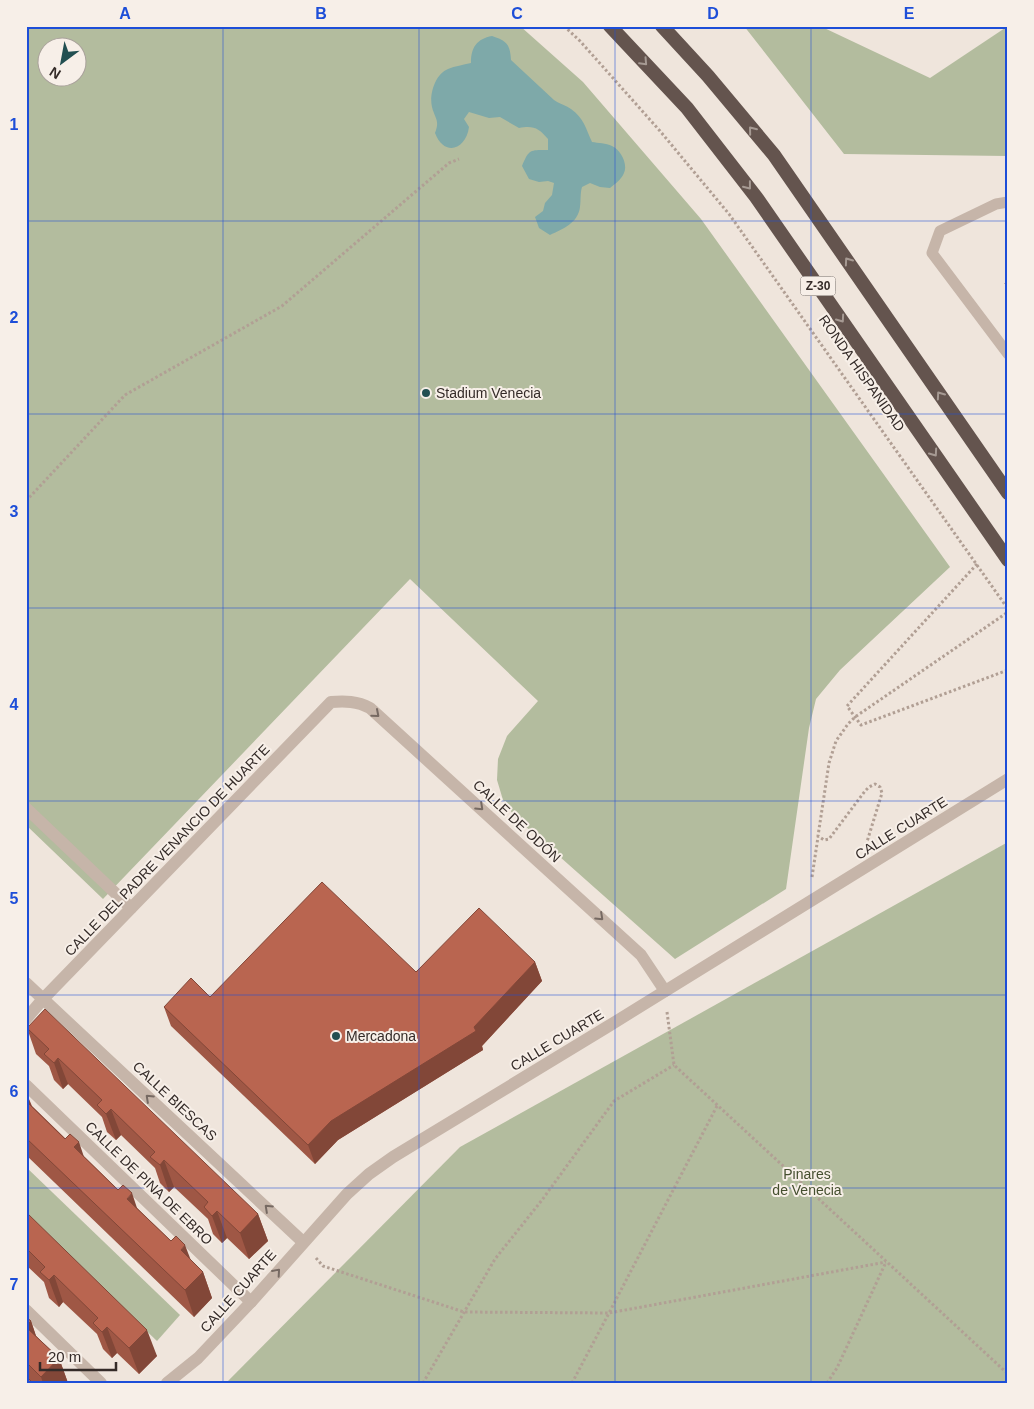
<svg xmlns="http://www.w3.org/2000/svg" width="1034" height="1409" font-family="Helvetica,sans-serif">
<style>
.green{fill:#b3bc9e;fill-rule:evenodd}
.water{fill:#7ea9a9}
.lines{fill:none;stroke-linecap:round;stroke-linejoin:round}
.path{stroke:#b19f94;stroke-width:3;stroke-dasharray:2.5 2.5;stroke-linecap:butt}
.service{stroke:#c6b5a9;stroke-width:11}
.pedestrian{stroke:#c6b5a9;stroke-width:12}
.minor{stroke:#c6b5a9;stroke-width:12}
.trunk{stroke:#64544e;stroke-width:14}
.wall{fill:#9f5745}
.shaded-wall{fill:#824738}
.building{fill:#b96550;stroke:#824738}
.oneway{stroke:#a69a93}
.oneway2{stroke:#766962}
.grid{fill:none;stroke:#1d4ed8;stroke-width:1;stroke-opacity:0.55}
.poi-dot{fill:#224f51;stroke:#f7efe8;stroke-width:2}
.labels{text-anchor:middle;stroke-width:4;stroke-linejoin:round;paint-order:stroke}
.shield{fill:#f7efe8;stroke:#6e6662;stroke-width:1}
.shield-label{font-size:12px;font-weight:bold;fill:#342b28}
.street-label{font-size:14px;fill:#342b28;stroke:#f7efe8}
.poi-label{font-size:14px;fill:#342b28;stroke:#f7efe8;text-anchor:start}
.park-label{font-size:14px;fill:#454f2f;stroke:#f7efe8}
.neatline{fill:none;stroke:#1d4ed8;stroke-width:2}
.grid-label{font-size:16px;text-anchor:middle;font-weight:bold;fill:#1d4ed8}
</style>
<rect width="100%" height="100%" fill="#efe5dc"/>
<g class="green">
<path d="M26 26H520L583 82 701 219 950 567 840 670 816 699 809 728 786 889 675 959 515 817 503 800 497 780 498 759 507 736 538 701 410 579 103 899 26 825ZM48 48H78V78H48Z"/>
<polygon points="744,26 820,26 930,78 1008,26 1008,156 844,154"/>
<polygon points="1008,842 1008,1383 226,1383 460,1147"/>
<polygon points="26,1167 180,1315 157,1341 26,1216"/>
</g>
<path class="water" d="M492 36C507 41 510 44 511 60L554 100C559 104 566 105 571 109 584 118 586 129 592 142 598 143 606 143 612 146 621 150 628 164 624 173 621 180 616 183 610 188L600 187 590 183 582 187C580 194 581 200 580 207 578 223 563 229 550 235L539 228 535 217 543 211 545 203 552 195 554 183 548 181 539 182 529 179 522 166C529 149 530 150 548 150V139C539 128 533 125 519 128L500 117 489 118 469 112 464 119 469 127C466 150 444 157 435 133 440 120 435 119 432 107 429 95 435 74 448 69 455 66 463 65 471 63 471 47 477 39 492 36Z"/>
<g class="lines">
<g class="path">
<polyline points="564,26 580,41 660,131 729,214 1008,609"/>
<polyline points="26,501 125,395 282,306 449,163 459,159"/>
<polyline points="977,564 847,706 861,725 1008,670"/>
<polyline points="866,845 882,793 880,787 875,784 869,787 865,791 829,839 824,840 818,836 829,763 836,741 848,724 855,717 1008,612"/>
<polyline points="812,877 818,837"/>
<polyline points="667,1012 674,1065 1008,1374"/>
<polyline points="316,1258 323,1266 464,1312 609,1313 717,1106"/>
<polyline points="423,1383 495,1259 542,1200 614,1101 674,1065"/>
<polyline points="572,1383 609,1313 886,1262"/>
<polyline points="827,1383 837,1368 886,1262"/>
</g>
<polyline class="service" points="1008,202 996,204 940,231 932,253 1008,354"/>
<polyline class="pedestrian" points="26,808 131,908"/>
<g class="minor">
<polyline points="26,983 303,1242"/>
<path d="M26 1019 43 999 331 702C345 701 357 701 370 708L641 955 665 991"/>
<polyline points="26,1085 251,1302"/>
<polyline points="26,1310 101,1383"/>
<polyline points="167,1383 198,1358 251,1302 347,1194 369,1174 393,1157 607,1027 1008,779"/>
</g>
<g class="trunk">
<polyline points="610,26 687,108 756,197 1008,560"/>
<polyline points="662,26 708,76 774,155 1008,493"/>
</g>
</g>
<g class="wall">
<polygon points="1008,277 1008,292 1005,284"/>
<polygon points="535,962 542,981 482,1046 483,1050 338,1140 315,1164 171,1026 164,1007 416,972"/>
<polygon points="27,1028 258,1214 268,1241 249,1259 227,1238 222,1243 213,1234 208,1219 174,1187 169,1192 160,1183 155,1168 121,1135 116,1140 107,1132 102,1117 68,1084 63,1089 54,1080 49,1066 36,1054"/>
<polygon points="26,1092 32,1106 203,1272 212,1298 194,1317 26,1155"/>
<polygon points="26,1212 157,1356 139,1374 117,1353 112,1358 103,1349 97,1334 63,1302 59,1307 49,1298 44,1282 26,1265"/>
<polygon points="26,1317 31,1321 36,1336 59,1358 68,1383 26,1383"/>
</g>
<g class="shaded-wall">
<polygon points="535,962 542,981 482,1046 483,1050 338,1140 315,1164 308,1145 331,1121 474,1027"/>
<polygon points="58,1058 68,1084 63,1089 54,1063"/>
<polygon points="26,1092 36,1118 26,1110"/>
<polygon points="111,1109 121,1135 116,1140 106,1114"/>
<polygon points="79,1142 88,1169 74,1147"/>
<polygon points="164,1160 174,1187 169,1192 160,1165"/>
<polygon points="132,1193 141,1220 127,1199"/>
<polygon points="217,1211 227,1238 222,1243 212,1216"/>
<polygon points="258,1214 268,1241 249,1259 240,1233"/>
<polygon points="185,1245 195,1271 181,1250"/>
<polygon points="203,1272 212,1298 194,1317 185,1290"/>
<polygon points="54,1275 63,1302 59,1307 49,1280"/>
<polygon points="31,1321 40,1348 26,1328 26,1326"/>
<polygon points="107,1327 117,1353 112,1358 102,1332"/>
<polygon points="147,1330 157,1356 139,1374 129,1348"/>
<polygon points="59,1358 68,1383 43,1383 41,1377"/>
</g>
<g class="building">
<polygon points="1008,277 1008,285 1005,284"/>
<polygon points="322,882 416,972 479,908 535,962 474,1027 476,1031 331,1121 308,1145 164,1007 191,978 210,997"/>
<polygon points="45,1009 258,1214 240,1233 217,1211 212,1216 204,1207 208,1202 164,1160 160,1165 150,1157 155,1152 111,1109 106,1114 97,1105 102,1100 58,1058 54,1063 44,1054 49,1049 27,1028"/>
<polygon points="26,1101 65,1139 70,1134 79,1142 74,1147 118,1190 123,1185 132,1193 127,1199 171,1241 176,1236 185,1245 181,1250 203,1272 185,1290 26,1138"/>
<polygon points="26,1212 147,1330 129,1348 107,1327 102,1332 93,1323 98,1318 54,1275 49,1280 40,1272 45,1267 26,1248"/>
<polygon points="26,1317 31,1321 26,1326"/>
<polygon points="26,1327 59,1358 41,1377 26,1362"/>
<polygon points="26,1376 33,1383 26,1383"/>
</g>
<defs><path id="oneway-chevron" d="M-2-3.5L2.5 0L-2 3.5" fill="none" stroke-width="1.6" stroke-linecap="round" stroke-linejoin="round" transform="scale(1.25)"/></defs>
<g class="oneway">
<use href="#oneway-chevron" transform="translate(644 62) rotate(47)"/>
<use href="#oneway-chevron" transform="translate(752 130) rotate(-129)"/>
<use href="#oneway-chevron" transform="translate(748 186) rotate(52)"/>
<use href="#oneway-chevron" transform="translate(848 261) rotate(-125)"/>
<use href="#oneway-chevron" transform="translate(841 319) rotate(55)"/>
<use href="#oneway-chevron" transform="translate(940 395) rotate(-125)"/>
<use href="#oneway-chevron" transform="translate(934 453) rotate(55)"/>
</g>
<g class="oneway2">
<use href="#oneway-chevron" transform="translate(376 714) rotate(41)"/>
<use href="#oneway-chevron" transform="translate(480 807) rotate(43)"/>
<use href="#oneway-chevron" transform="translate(600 917) rotate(43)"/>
<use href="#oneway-chevron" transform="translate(149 1098) rotate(-137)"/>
<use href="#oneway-chevron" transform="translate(268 1208) rotate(-137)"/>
<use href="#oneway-chevron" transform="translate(277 1272) rotate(-49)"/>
</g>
<path class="grid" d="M223 26V1383M419 26V1383M615 26V1383M811 26V1383M26 221H1008M26 414H1008M26 608H1008M26 801H1008M26 995H1008M26 1188H1008"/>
<g class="poi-dot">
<circle cx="426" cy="393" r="5"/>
<circle cx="336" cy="1036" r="5"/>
</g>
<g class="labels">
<rect class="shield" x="800.5" y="276.5" width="35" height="19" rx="4"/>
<g class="shield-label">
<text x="818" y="290">Z-30</text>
</g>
<g class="street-label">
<text transform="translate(862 373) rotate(55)" y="5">RONDA HISPANIDAD</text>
<text transform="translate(517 821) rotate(43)" y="5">CALLE DE ODÓN</text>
<text transform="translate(901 828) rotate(-32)" y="5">CALLE CUARTE</text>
<text transform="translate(167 850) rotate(-46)" y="5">CALLE DEL PADRE VENANCIO DE HUARTE</text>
<text transform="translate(557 1040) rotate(-31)" y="5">CALLE CUARTE</text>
<text transform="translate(175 1101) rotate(43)" y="5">CALLE BIESCAS</text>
<text transform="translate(149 1183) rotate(44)" y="5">CALLE DE PINA DE EBRO</text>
<text transform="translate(238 1291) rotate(-48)" y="5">CALLE CUARTE</text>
</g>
<g class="poi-label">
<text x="436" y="398">Stadium Venecia</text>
<text x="346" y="1041">Mercadona</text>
</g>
<g class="park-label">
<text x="807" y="1179">Pinares<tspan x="807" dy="16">de Venecia</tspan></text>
</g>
</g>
<rect width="1034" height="1409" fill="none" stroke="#f7efe8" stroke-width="55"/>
<g transform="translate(62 62) rotate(212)"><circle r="24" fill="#f7efe8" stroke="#a9a19b"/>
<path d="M0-4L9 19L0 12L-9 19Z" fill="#224f51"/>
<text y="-8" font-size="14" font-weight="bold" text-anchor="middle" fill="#342b28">N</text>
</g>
<path d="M40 1362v8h76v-8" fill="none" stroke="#342b28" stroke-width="2.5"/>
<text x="48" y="1362" font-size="15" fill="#342b28" stroke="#f7efe8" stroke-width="4" paint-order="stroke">20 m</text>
<rect x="28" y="28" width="978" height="1354" class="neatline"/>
<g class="grid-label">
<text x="125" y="19">A</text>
<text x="321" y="19">B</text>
<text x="517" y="19">C</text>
<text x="713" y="19">D</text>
<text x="909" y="19">E</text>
<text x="14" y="130">1</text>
<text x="14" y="323">2</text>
<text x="14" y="517">3</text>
<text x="14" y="710">4</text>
<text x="14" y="904">5</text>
<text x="14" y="1097">6</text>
<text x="14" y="1290">7</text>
</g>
</svg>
